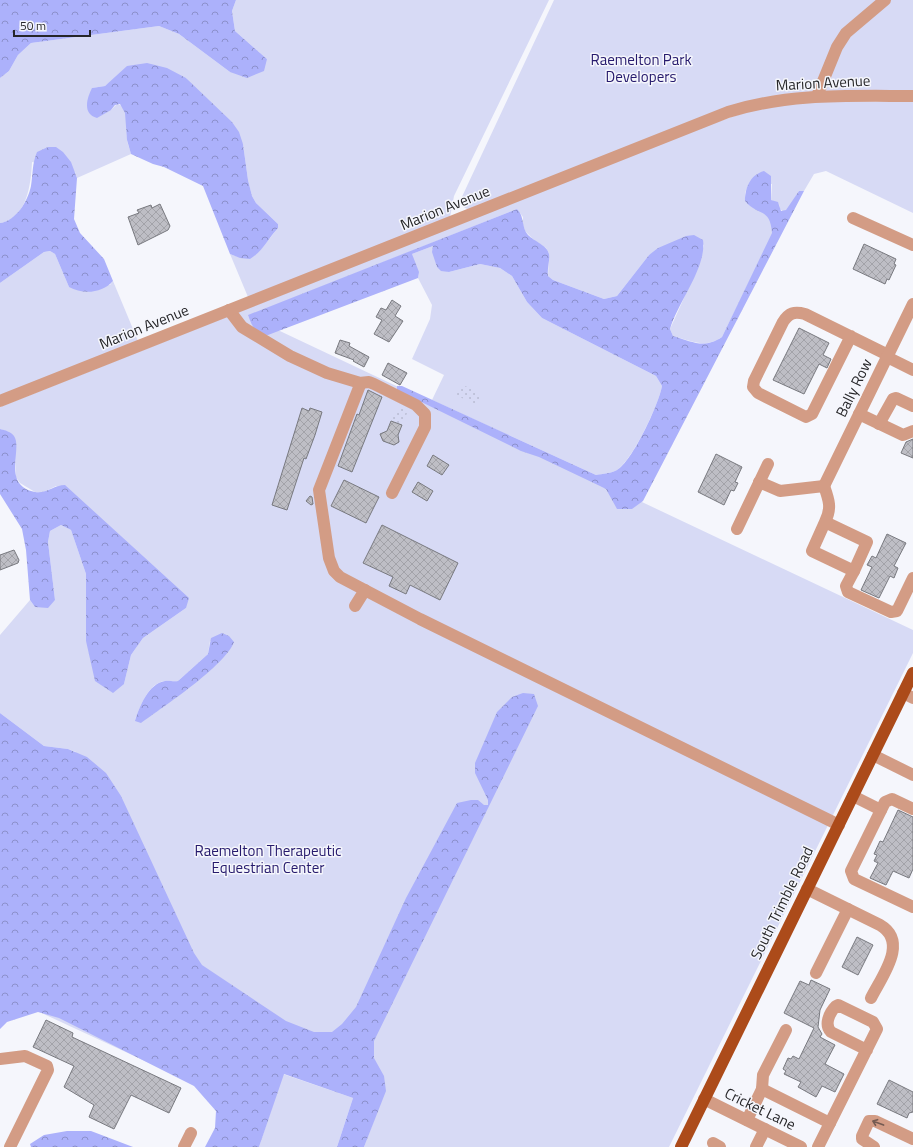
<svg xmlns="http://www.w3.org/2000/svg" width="913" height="1147" font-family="'Titillium Web',sans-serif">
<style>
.green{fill:#d7daf5;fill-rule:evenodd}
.forest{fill:url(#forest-crowns)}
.garden{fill:url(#garden-dots)}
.building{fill:url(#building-cross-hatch);stroke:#78797f}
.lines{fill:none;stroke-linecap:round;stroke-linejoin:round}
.minor{stroke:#d39c85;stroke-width:12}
.major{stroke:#ac4b1a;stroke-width:12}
.oneway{stroke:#745b52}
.labels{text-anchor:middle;stroke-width:3;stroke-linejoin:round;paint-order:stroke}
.park-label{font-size:15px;fill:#261a6d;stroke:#f5f6fc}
.street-label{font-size:15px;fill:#262629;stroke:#f5f6fc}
</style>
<defs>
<pattern id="forest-crowns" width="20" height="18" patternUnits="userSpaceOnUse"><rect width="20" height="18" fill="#acb1fb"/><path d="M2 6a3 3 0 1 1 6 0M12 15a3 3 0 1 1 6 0" fill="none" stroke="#8c90cb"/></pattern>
<pattern id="garden-dots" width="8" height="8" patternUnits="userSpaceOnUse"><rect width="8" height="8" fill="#d7daf5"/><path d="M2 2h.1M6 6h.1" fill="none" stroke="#b8bbd2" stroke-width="1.8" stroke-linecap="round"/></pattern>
<pattern id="building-cross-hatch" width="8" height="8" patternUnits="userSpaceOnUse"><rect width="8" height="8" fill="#bebec5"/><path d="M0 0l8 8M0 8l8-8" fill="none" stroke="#a3a3a9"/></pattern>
</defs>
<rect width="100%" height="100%" fill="#f5f6fc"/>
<g class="green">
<path d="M236 0H549L454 196 450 217 248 297 230 254C256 266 264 244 278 228V224L256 203 252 196 248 180 243 144 186 78 114 79 105 86 92 88 111 110 117 104C130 106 126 129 127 138 127 143 130 149 131 154L77 178 75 172 32 162C31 184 27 219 0 223V78L9 71 18 55 31 43 159 26 179 34 230 72 267 59 235 31 232 11Z"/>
<path d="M554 0H913V91C854 91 796 88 739 104L469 210 460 205V201Z"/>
<path d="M913 101V213L826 171 814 174 804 191H799L789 208 784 212 780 209 779 204 771 200 772 184 748 185 745 193V201C761 215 771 209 773 233L722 337C704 349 693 341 673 336L670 329 697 269 704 245 686 236 649 255 617 296 604 299 553 280 548 276 549 253 546 248 535 241 525 231 523 225V217L517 209 248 316 913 630V653L669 1147H364L385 1091 270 1048 242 1106 5 996 76 752 68 749 44 746 0 713V635L30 600 35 607 55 600 48 542 50 531 61 525 71 530 86 574V641L124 684 131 655 143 638 186 608 56 486 44 492H35L20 483 16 477 15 454 6 431 0 429V407L711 124 750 111 802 102ZM232 640 233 643 135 720C140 707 148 683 165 681 169 680 173 682 178 681L208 654 210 641Z"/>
<path d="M433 246 437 267 449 272 480 264 500 268 512 276 527 302 542 318 656 376 662 386C659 404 632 461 617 470 612 473 602 474 596 475L432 400 444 375 412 359 430 319 432 305 418 278C420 268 412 263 412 254Z"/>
<polygon points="50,251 55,254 69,287 110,285 113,281 138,341 0,396 0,283 44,252"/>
<polygon points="283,1074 353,1098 337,1147 259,1147"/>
</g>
<g class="forest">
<polygon points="0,0 236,0 232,11 235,31 267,59 264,71 247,78 230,72 179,34 159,26 31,43 18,55 9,71 0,78"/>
<path d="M147 63 167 68 186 78 232 122 239 132 243 144 248 180 252 196 256 203 278 224V228C268 239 263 251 250 259L240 258 230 254 203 186 164 167 153 164 131 154 127 140 125 113 120 104 115 105 111 110 97 118C82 114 87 98 92 88L105 86 127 66Z"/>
<path d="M48 147H56L63 152 71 162 77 178 74 219 80 233 104 259 113 281C103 293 83 295 69 287L55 254 50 251 44 252 0 283V223C16 221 28 201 31 186 33 174 32 164 37 152Z"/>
<path d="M764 171 771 176V200L778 202 781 211 786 210 799 191H804L643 501 632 509H617L606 489 600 486 539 457 521 451 397 390V386H402L596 475C602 474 612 473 617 470 632 462 659 404 662 386L656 376 542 318 527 302 512 276 500 268 480 264 449 272 441 271 437 267 432 252 433 246 412 254 419 272 418 278 268 335C255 334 252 326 248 315L517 209C525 217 521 227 528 235 534 241 548 246 549 254 550 261 547 268 548 276L553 280 604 299 617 296 649 255 658 248 686 236 694 235 703 240C707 267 678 302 670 329L673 336C693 342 704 349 722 337L772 233C770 207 759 217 745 201 745 188 750 175 764 171Z"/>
<path d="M0 429C5 430 11 432 14 436 23 449 1 485 35 492 46 494 54 485 65 485L189 598 186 608 143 638 131 655 124 684 113 693 95 681 86 641V574L71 530 61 525 50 531 48 542 55 600 48 608 35 607 30 600 26 550 22 529 0 494Z"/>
<path d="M222 633 229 636 234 642C225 666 163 707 141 723L135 721C139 707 149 683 165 681 169 680 173 682 178 681L208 654 211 638Z"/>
<polygon points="523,693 534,694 538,706 374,1041 374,1058 384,1076 386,1091 364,1147 337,1147 353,1098 284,1074 259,1147 205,1147 215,1128 216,1111 194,1086 59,1018 38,1012 7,1022 0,1029 0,713 44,746 68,749 87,757 106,773 121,796 194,953 202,965 286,1021 314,1032 332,1032 342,1024 356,1007 406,898 457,803 471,800 478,800 484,805 488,805 488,800 475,773 475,763 497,712 512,697"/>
<polygon points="67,1131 91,1131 133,1147 31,1147 30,1144 44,1135"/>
</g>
<g class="garden">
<polygon points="461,384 480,393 481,401 474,404 456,395"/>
<polygon points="397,407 408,411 402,425 391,421"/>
</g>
<g class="building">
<polygon points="160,204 170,226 168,230 138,245 128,217 139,213 137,210 151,205 152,208"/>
<polygon points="864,244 896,259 894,264 896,265 889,280 887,279 885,284 853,269"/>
<polygon points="392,300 401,306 395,316 403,321 389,342 374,334 382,320 376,317 381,308 386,310"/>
<polygon points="799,328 829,343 823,355 831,359 827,368 819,364 804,394 773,380"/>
<polygon points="340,340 350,343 349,346 369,357 364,367 353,361 354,360 335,353"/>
<polygon points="388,363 407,373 400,385 382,375"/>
<polygon points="368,390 382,397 352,472 338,466 357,414 359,415"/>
<polygon points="302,408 309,411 310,408 322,412 315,435 306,459 304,458 287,510 272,505"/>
<polygon points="391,421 402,425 398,435 399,442 394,445 383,441 380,434 387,431"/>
<polygon points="913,439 913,458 901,453 906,442"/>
<polygon points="716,454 742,467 735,482 738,483 734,491 731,490 724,505 698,492"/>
<polygon points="433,455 449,465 442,475 427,466"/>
<polygon points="344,480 379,497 366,523 331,506"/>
<polygon points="418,482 433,491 427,501 412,492"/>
<polygon points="310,496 312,497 313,504 311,505 306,501"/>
<polygon points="382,525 458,563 440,600 410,585 406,594 389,586 393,577 363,563"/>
<polygon points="887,534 906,543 894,566 898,568 894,578 890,576 879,598 861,590 872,567 867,565 872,556 876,558"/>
<polygon points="14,550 19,560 18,563 0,570 0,555"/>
<polygon points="898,810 913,817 913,869 909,878 893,871 886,885 870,878 878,863 874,861 877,855 874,854 880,841 883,842"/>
<polygon points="857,937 873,945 858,975 842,967"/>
<polygon points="811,980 830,989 820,1010 818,1027 822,1034 820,1037 835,1045 825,1064 844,1074 835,1092 822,1086 816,1097 798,1087 801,1082 784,1074 786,1071 783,1069 788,1058 791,1059 793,1056 799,1059 814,1028 784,1013 800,981 809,985"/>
<polygon points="46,1020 73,1033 72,1037 181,1088 169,1113 131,1095 114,1129 89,1117 94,1105 64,1087 74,1066 33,1047"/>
<polygon points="889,1080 913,1092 913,1112 909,1113 907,1118 877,1104"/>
</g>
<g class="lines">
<g class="minor">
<polyline points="817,96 837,47 846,33 885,0"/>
<polyline points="853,218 913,245"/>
<polyline points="229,310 242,327 290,356 327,373 357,382 360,385 319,490 329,558 334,571 340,577 420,619 839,825"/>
<path d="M851 336 812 414 806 417 758 393 753 387 754 381 783 322C789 313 794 311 805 314L888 355"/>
<polyline points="887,357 913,370"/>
<polyline points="359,383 369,382 374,384 416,405 425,414 425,427 392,493"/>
<path d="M0 401 728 112C789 93 850 96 913 96"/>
<polyline points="859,414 903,435 913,431"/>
<polyline points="879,424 893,399 896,398 913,406"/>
<polyline points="759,482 780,491 824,486"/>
<polyline points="824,486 913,304"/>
<path d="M824 486C829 500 832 508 825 522L867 542 854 571 812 551 825 522"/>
<polyline points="737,529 768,464"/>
<polyline points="854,571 846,586 848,592 891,612 897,611 913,578"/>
<polyline points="355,606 365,590"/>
<polyline points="903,693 913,698"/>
<polyline points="873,755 913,775"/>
<polyline points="853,796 881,810"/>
<polyline points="913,809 892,799 885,802 851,871 854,879 913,907"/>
<path d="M807 889 880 925C909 942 882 976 871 998"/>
<polyline points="816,973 848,909"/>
<polyline points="0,1059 25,1056 47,1066 48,1070 10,1147"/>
<polyline points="762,1089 830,1123"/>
<polyline points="704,1099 801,1147"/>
<polyline points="747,1120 762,1089 763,1075 786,1030"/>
<polyline points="713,1143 720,1147"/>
<polyline points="184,1147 191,1133"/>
<polyline points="756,1147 765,1129"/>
<path d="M818 1147 877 1029 873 1022 838 1005 836 1006C829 1013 824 1025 831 1032L867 1050"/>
<polyline points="874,1147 862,1139 862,1136 869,1121 875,1121 913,1139"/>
</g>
<polyline class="major" points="681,1147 913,673"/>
</g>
<defs><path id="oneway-shaft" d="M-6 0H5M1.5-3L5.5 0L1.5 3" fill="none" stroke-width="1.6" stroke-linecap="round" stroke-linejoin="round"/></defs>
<use class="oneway" href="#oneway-shaft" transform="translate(878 1123) rotate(-160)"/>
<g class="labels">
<g class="park-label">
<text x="641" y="65">Raemelton Park<tspan x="641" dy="17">Developers</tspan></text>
<text x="268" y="856">Raemelton Therapeutic<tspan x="268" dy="17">Equestrian Center</tspan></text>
</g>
<g class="street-label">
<text transform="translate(823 83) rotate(-3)" y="5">Marion Avenue</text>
<text transform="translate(445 208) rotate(-22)" y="5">Marion Avenue</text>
<text transform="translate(144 327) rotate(-22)" y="5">Marion Avenue</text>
<text transform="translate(854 388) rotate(-64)" y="5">Bally Row</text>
<text transform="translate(782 903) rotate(-64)" y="5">South Trimble Road</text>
<text transform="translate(760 1109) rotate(26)" y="5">Cricket Lane</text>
</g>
</g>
<path d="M14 30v6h76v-6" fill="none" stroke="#262629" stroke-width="2"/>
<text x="20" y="30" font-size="12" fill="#262629" stroke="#f5f6fc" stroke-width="3" paint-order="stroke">50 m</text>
</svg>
